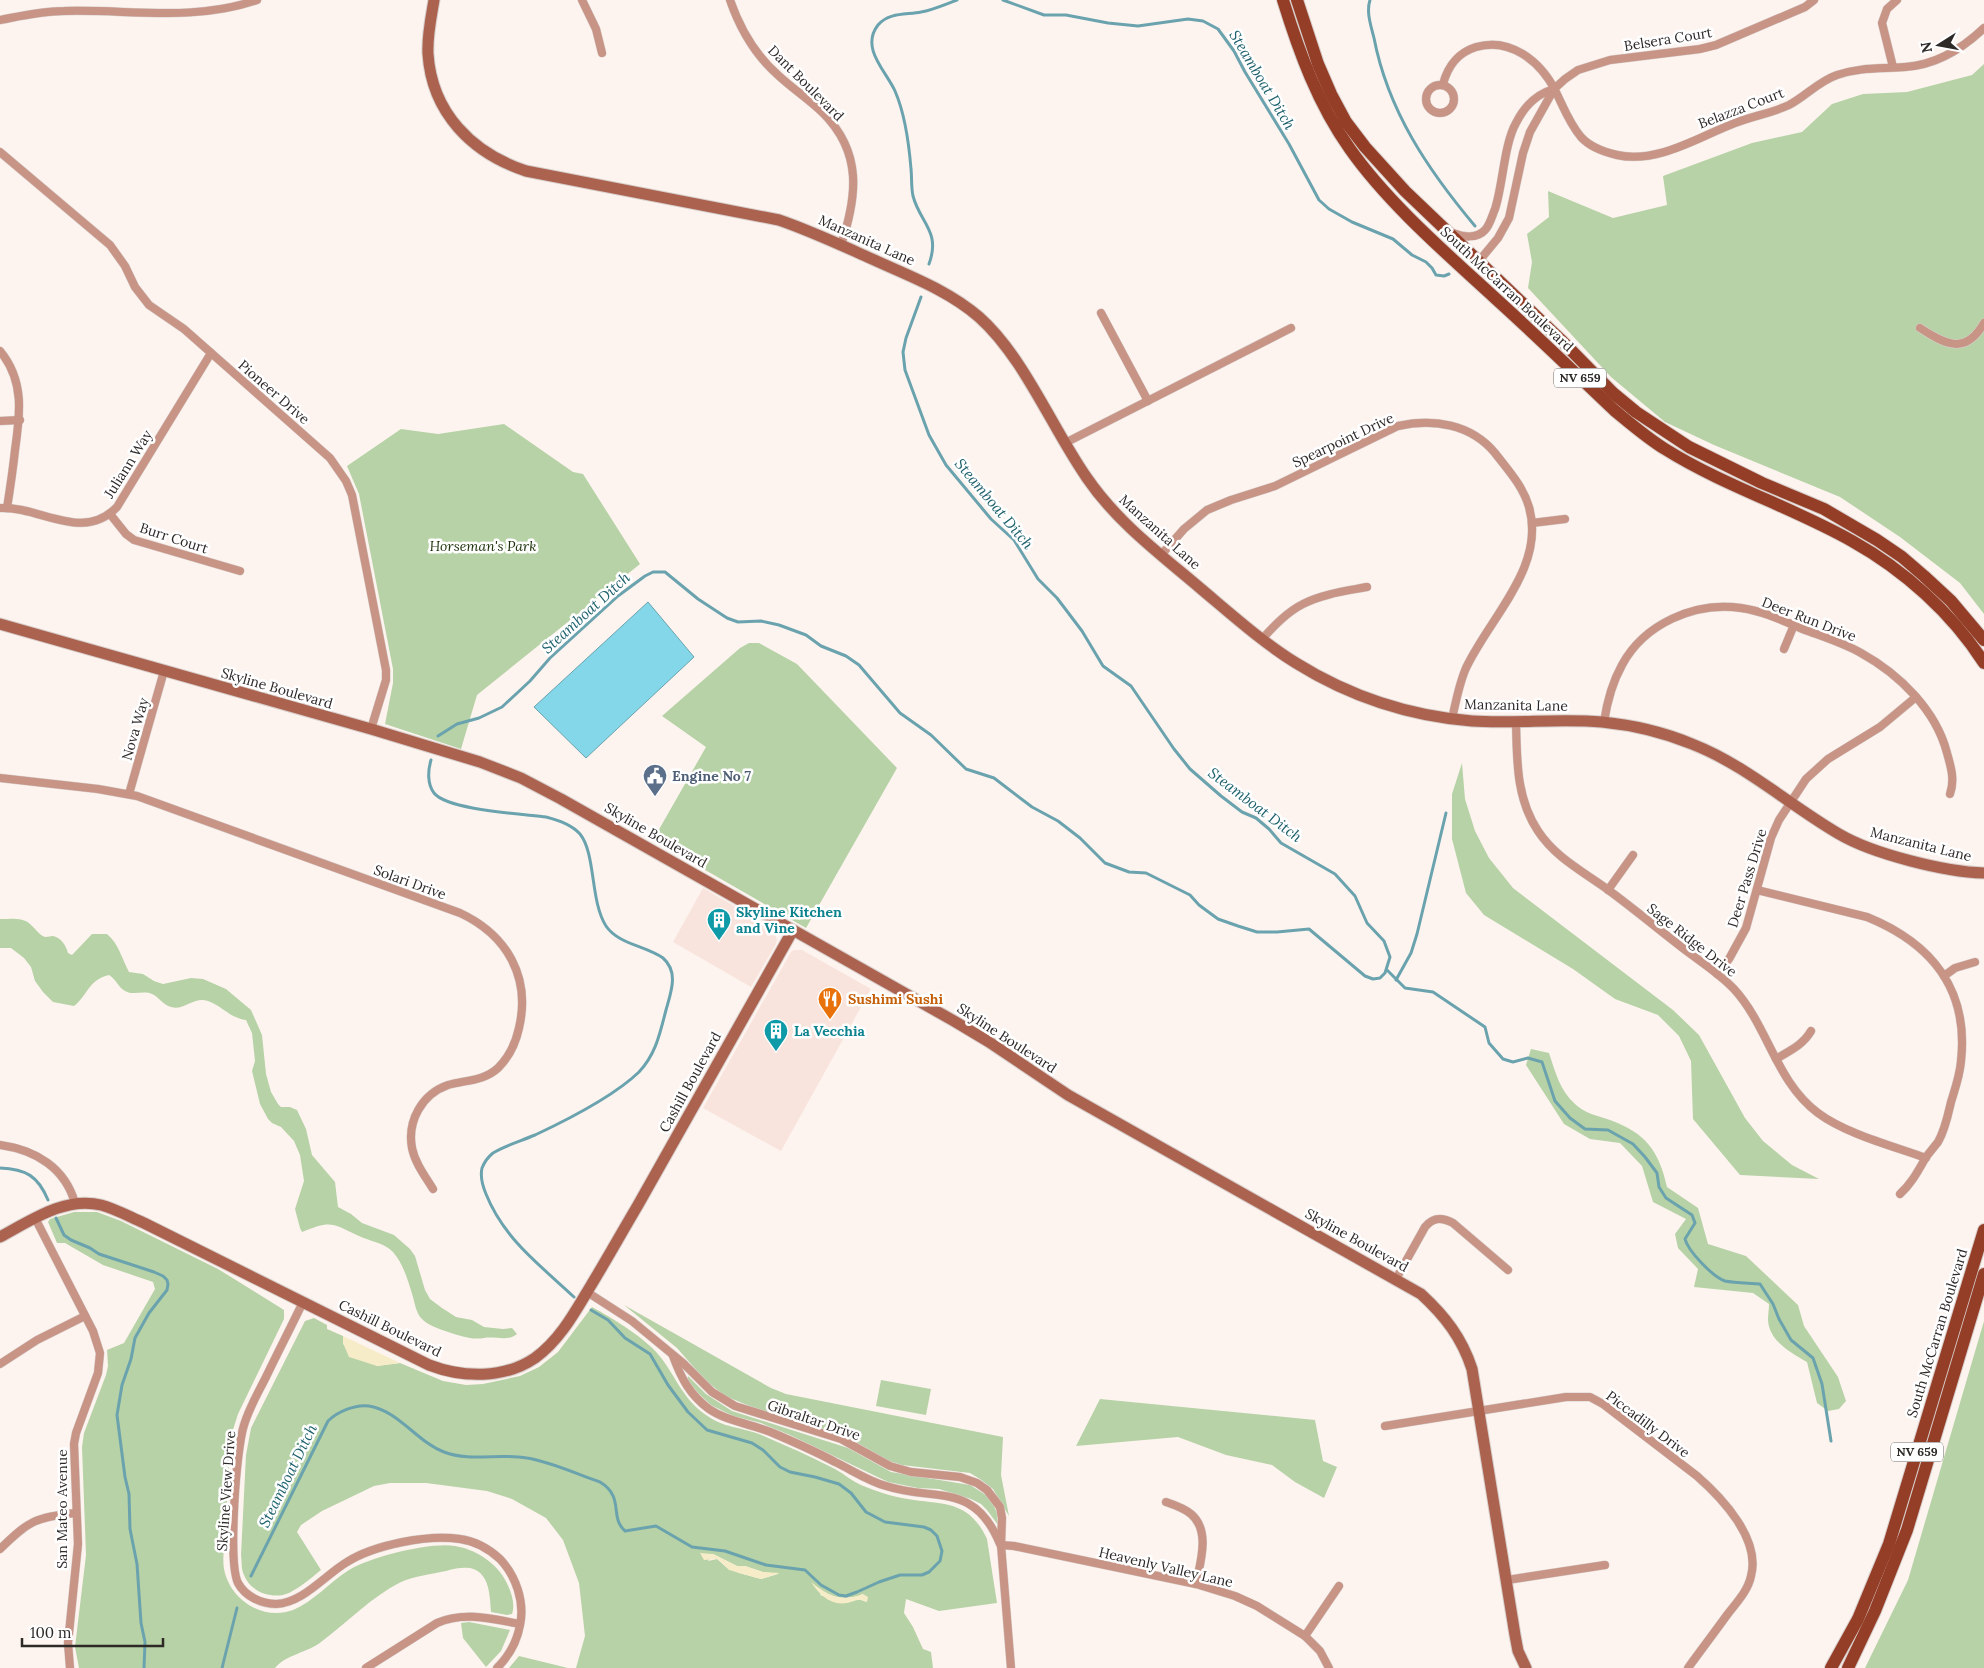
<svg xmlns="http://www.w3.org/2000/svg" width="1984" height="1668" font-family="Lora,serif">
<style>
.built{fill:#f8e4dc}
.green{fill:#b7d2a6;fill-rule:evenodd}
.sand{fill:#f6ecc7}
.water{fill:#84d7e8;stroke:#6aa3ae}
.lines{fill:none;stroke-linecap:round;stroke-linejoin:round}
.stream{stroke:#6aa3ae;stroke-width:3}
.street-casing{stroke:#d8cfcc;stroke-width:9}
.secondary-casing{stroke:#d8cfcc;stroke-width:13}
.primary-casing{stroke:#d8cfcc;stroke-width:14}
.street{stroke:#c79486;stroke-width:8}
.secondary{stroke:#ab6350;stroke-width:11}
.primary{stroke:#953e27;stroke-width:12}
.labels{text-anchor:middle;stroke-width:5;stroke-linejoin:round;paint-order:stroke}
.shield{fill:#fff;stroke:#6c6968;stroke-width:1}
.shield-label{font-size:12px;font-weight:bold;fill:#2d2927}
.street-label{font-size:14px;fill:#2d2927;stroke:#fff}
.park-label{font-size:14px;font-style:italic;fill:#1b3008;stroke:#fff}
.service-label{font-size:14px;font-weight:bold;fill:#4e5e75;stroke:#fff;text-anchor:start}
.culture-label{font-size:14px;font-weight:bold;fill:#0d838f;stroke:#fff;text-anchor:start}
.food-label{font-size:14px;font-weight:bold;fill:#c56008;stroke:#fff;text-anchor:start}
.water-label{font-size:15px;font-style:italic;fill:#1d616d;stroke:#fff}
</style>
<rect width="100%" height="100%" fill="#fdf4f0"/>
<g class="built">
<polygon points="703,888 771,927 774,931 777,940 776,944 751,987 673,942"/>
<polygon points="794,950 802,950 871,989 781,1151 703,1108 791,952"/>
</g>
<g class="green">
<polygon points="1984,64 1984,614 1960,583 1900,537 1840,497 1714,445 1665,422 1611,377 1528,288 1532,262 1527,234 1549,217 1548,191 1613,218 1667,205 1663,176 1752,143 1802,132 1832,104 1863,94 1907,92 1972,75"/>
<polygon points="504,424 573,472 583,474 640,564 477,695 461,749 385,724 393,683 393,669 359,494 347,466 401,429 438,434"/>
<polygon points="749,643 759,643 797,664 897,768 806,928 653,840 706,747 662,716 740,648"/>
<polygon points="1462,763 1465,799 1475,831 1489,858 1513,888 1673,1010 1699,1035 1745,1118 1763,1141 1792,1165 1819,1179 1740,1175 1693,1119 1691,1061 1679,1036 1658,1015 1615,999 1573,969 1484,915 1466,893 1452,839 1452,794"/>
<path d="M0 919C10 919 23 917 30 924 35 928 39 935 45 937 47 937 52 936 53 936 62 938 66 946 68 953L72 955 92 934H107C119 944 122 959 129 972L143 974 154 981 163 984 191 978 203 979 226 989 251 1010 262 1035 266 1074 271 1092 278 1104 281 1107H290L297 1110 306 1129 312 1155 335 1182 338 1207 351 1214 362 1223 394 1235 410 1249 415 1256 425 1290 430 1299 442 1308 456 1317 472 1320 484 1327 503 1329 512 1328 517 1334C507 1342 496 1336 484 1338 471 1340 461 1336 448 1332 439 1329 427 1325 421 1318 416 1312 415 1304 413 1297 408 1281 404 1265 393 1252 385 1243 369 1241 359 1236 332 1223 331 1220 302 1232L300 1228 295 1209 304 1181 300 1155 294 1141 281 1127 272 1123 268 1119 260 1104 252 1071 255 1061 252 1033 246 1020C230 1018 222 1006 208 1001 194 996 184 1011 171 1007 163 1005 159 997 152 994 143 990 134 996 125 991 118 987 116 979 109 975 88 980 88 995 74 1006L53 1002 43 992 35 981 31 967 24 958 11 948H0Z"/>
<path d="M1531 1049 1549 1053C1555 1071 1560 1091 1575 1104 1584 1113 1598 1116 1610 1120 1646 1133 1659 1151 1667 1187L1698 1208 1708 1244 1746 1256 1798 1305 1804 1326 1838 1377 1846 1401 1839 1409 1828 1411 1817 1403 1807 1362C1791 1353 1769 1341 1768 1320 1768 1315 1769 1309 1769 1304L1753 1293 1694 1287 1698 1269 1678 1248 1675 1234 1686 1219 1653 1202 1642 1166 1620 1143 1590 1139 1564 1124 1526 1065Z"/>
<path d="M74 1212H97L121 1221 218 1269 284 1310V1319L238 1414 232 1433C228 1465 227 1496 226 1528 225 1541 222 1556 224 1569 230 1600 263 1621 293 1610 314 1601 330 1582 349 1570 371 1557 429 1542 455 1546 474 1549 494 1561 504 1578 510 1588 516 1603 512 1614L507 1615 491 1612C490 1600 490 1584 482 1575 473 1564 457 1568 446 1571 432 1574 414 1576 401 1582 371 1597 348 1622 321 1642 307 1653 287 1654 275 1668H79L75 1647 86 1555 82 1447 84 1433 106 1375 108 1366 107 1350 124 1343 155 1289 153 1282 103 1265 65 1243H57L48 1222 50 1219Z"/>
<polygon points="624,1305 771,1388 786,1394 1003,1437 1001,1475 1009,1516 993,1489 980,1479 970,1473 902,1465 889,1461 847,1437 762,1411 725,1396 705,1380 677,1348"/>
<path d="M592 1307C612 1318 649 1340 662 1359 676 1378 685 1401 706 1415 724 1428 740 1427 759 1434 784 1445 810 1456 835 1469 844 1474 852 1481 861 1485 876 1491 892 1497 908 1499 944 1505 969 1500 987 1539L997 1603 939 1611 906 1599 904 1613 913 1627 923 1649 931 1652 933 1668H576L585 1636 579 1583 563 1540 546 1518 512 1499 487 1491 426 1483H390L374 1486 322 1511 301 1525 297 1532 321 1570C311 1578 301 1587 289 1593 273 1600 250 1592 244 1575 241 1569 242 1562 241 1555L246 1455 251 1428 305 1321 314 1318 327 1325V1329L343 1336V1344L377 1366 400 1363 443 1381 466 1385 483 1384 520 1376 539 1367 558 1352ZM713 1554 737 1566H745L763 1572 778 1574 761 1579 739 1573 726 1567 717 1559 708 1561ZM823 1591C836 1599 849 1600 863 1594L866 1602 859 1599 846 1603 820 1595Z"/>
<polygon points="1984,1321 1984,1668 1865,1668 1908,1580"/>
<polygon points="688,1376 706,1394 732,1411 848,1448 891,1472 970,1485 986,1495 993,1504 997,1513 998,1525 987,1510 981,1504 971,1499 939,1489 918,1488 888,1482 790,1435 761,1423 733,1416 711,1405 698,1393 687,1380"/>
<polygon points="881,1380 931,1389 926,1415 876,1406"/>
<polygon points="1100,1399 1315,1420 1323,1461 1337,1467 1324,1498 1295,1482 1272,1465 1226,1455 1178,1437 1076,1446"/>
<polygon points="469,1622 510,1630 501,1651 486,1667 463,1638 461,1623"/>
<polygon points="519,1656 568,1668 509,1668"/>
</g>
<g class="sand">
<polygon points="343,1336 400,1363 377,1366 349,1357 343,1343"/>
<polygon points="700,1553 713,1554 737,1566 745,1566 763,1572 780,1573 761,1579 729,1570 718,1559 704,1560"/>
<path d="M811 1582C829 1596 840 1603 863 1594L868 1597 867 1602C858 1598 856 1601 847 1603 830 1606 819 1594 811 1582Z"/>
</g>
<polygon class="water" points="648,602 694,657 586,758 534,707"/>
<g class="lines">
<g class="stream">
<polyline points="1003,0 1044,15 1066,15 1108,23 1138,26 1188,19 1203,21 1218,29 1234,51 1245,72 1289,144 1319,200 1329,209 1352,222 1393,239 1412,255 1426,262 1432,268 1436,275 1444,276 1449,274"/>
<path d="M1370 0C1366 12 1371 26 1374 38 1388 111 1428 170 1475 226"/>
<path d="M929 264C941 231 920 223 913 196 911 187 912 178 911 169 909 144 905 114 895 91 886 71 860 48 878 25 889 12 907 15 921 12 933 10 946 4 957 0"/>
<polyline points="438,736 457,724 479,718 502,707 530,681 550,658 618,596 645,576 653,572 665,572 698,599 727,618 738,622 761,621 779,625 806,635 821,646 846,656 859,665 900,713 931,735 966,769 994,778 1032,807 1058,821 1080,838 1105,863 1129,872 1146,873 1190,895 1199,905 1218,919 1238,926 1257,932 1277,932 1309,929 1365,976 1373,979 1380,978 1385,973 1390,957 1384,941 1367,923 1355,896 1335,874 1281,843 1269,829 1256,818 1242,812 1221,796 1190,769 1174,749 1131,686 1103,666 1082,631 1057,598 1038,579 1014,540 991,519 946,465 929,435 905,370 903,352 906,338 921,297"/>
<path d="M431 760C428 770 427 784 434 793 447 810 523 814 546 817 558 820 572 825 580 834 596 854 590 901 606 926 618 944 646 946 663 958 679 972 671 992 666 1010 660 1033 656 1054 639 1072 613 1097 567 1120 535 1135 521 1141 506 1145 493 1153 488 1157 484 1163 482 1168 480 1177 483 1187 486 1194 504 1239 540 1265 574 1297"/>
<path d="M1387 970 1405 988 1433 992 1485 1027 1489 1043 1503 1059 1513 1062 1528 1058 1542 1062 1555 1101 1570 1118 1585 1129 1608 1130 1633 1144 1645 1157 1657 1173 1659 1187 1666 1198 1692 1215 1695 1223 1685 1239C1688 1251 1713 1277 1725 1281 1736 1283 1749 1283 1760 1284L1773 1304 1779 1319 1791 1340 1813 1358 1822 1384 1831 1441"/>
<polyline points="1396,980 1411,953 1417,934 1446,813"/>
<path d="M0 1168C26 1169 38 1176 48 1200"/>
<polyline points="56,1218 64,1235 71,1240 90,1248 99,1254 154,1272 163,1276 167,1280 168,1284 167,1290 149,1313 135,1338 131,1359 122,1385 117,1415 125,1477 129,1494 130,1529 137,1564 141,1623 145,1642 144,1668"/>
<path d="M251 1576 328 1421C337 1412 355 1404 369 1406 399 1411 417 1442 444 1452 470 1462 500 1453 527 1458 552 1462 576 1474 600 1482 625 1497 609 1517 625 1531L656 1526 692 1547 725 1551 766 1565 805 1570 821 1585 839 1595 846 1596 857 1592 879 1582 900 1575H922L929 1572 940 1561 942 1551 937 1536 931 1530 924 1527 885 1522 866 1512 851 1493 839 1484 815 1477 790 1472 780 1467 763 1450 752 1443 707 1430 688 1412 668 1385 650 1354 625 1338 608 1320 591 1310"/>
<polyline points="222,1668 237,1608"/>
</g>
<defs>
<g id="street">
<polyline points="582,0 596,29 602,53"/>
<path d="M730 0C740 29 756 56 779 76 793 89 810 100 823 113 863 153 857 197 841 245"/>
<path d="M0 20C21 16 42 11 64 11 129 9 194 22 257 0"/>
<polyline points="1893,67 1882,23 1887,9 1897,0"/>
<path d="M1443 84C1448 66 1457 53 1476 47 1510 37 1540 61 1555 90 1563 106 1569 123 1581 137 1590 147 1604 152 1617 155 1658 164 1698 137 1735 123 1753 116 1772 113 1789 105 1806 96 1819 81 1837 75 1860 67 1881 69 1905 67 1936 65 1962 49 1984 28"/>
<circle cx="1440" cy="99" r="14"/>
<polyline points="0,152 110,245 125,266 135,287 149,305 184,329 330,458 346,481 352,495 386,670 386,680 371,729"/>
<path d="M1453 233C1462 237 1477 239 1485 230 1490 225 1492 216 1495 209 1503 185 1504 144 1516 123 1524 107 1536 94 1554 89"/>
<polyline points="1479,261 1498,238 1509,218 1523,153 1530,132 1554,89 1565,79 1578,70 1610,60 1700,49 1716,45 1805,7 1814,0"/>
<polyline points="1101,313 1148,401"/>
<path d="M1920 328C1946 345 1966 355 1984 323"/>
<path d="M0 351C25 381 20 415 15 450 13 469 10 489 7 508"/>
<polyline points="0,421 20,420"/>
<polyline points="1065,443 1291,328"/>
<path d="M0 508C41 506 82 543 117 507L211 353"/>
<polyline points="110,514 126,534 134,540 240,571"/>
<polyline points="1532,523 1565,519"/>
<path d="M1161 555 1184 529 1207 510 1231 500 1275 486 1398 426C1433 418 1471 424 1495 453 1508 470 1523 486 1529 507 1546 567 1490 617 1466 668 1459 684 1456 701 1452 719"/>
<path d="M1262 639C1274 626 1287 612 1303 604 1322 594 1346 591 1367 587"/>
<polyline points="1784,649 1794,625"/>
<path d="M1516 722C1517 760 1516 798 1538 831 1555 857 1582 871 1607 889 1633 908 1658 929 1684 949 1701 962 1720 974 1734 989 1768 1026 1776 1082 1818 1113 1846 1134 1893 1146 1926 1158"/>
<path d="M1604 722C1607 702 1612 683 1622 665 1644 624 1695 601 1741 608 1763 611 1784 621 1805 630 1824 637 1843 643 1861 653 1899 674 1936 710 1947 753 1951 767 1955 780 1950 794"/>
<path d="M0 778 98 789 137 796 460 913C507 935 531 977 519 1028 516 1042 509 1057 498 1068 484 1081 466 1080 448 1085 422 1094 407 1121 412 1148 415 1163 425 1176 433 1189"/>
<polyline points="129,794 164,671"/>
<polyline points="1608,890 1633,855"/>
<path d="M1757 890 1867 917C1931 943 1969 989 1961 1061 1960 1075 1955 1089 1951 1102 1948 1115 1945 1130 1938 1142 1934 1147 1930 1152 1926 1157 1918 1171 1912 1183 1900 1194"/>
<polyline points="1717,974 1729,959 1746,928 1771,838 1779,820 1806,779 1828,759 1880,727 1916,697"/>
<polyline points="1944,976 1955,968 1975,962"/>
<path d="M1776 1059C1789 1051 1803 1045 1811 1031"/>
<path d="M0 1145C36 1150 65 1168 75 1203"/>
<polyline points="35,1218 93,1331 100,1353 98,1373 76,1433 74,1444 78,1544 68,1643 70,1668"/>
<path d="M1396 1279 1425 1227C1433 1217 1442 1217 1453 1223L1508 1270"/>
<polyline points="587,1292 632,1321 683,1363 712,1392 735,1406 841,1439 890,1466 911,1472 960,1477 977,1483 987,1490 1000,1507 1002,1518 1001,1545 1011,1668"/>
<path d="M303 1302C291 1327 278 1352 266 1377 258 1393 249 1408 244 1425 236 1449 228 1562 238 1583 245 1596 261 1604 276 1604 303 1603 325 1575 347 1562 374 1545 428 1534 460 1539 475 1541 489 1549 500 1559 516 1576 525 1602 520 1625 517 1642 509 1656 497 1668"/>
<path d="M673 1356C681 1378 690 1395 709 1409 728 1422 752 1424 773 1433 794 1442 815 1451 835 1462 852 1470 868 1481 886 1486 936 1502 974 1481 1000 1544"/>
<polyline points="0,1364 37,1340 85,1316"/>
<path d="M1385 1426 1566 1397H1590L1603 1404 1697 1476C1722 1498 1761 1539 1751 1576 1748 1591 1736 1603 1727 1615 1714 1633 1701 1650 1688 1668"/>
<path d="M1166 1502C1175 1505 1184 1508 1191 1514 1211 1531 1200 1563 1196 1584"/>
<polyline points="1001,1545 1014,1546 1196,1584 1235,1596 1257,1606 1305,1636 1320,1651 1329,1668"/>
<path d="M0 1549C29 1521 35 1517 76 1513"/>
<polyline points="1507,1580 1605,1565"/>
<polyline points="1305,1636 1339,1586"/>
<path d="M366 1668 437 1623C464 1611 492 1619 520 1624"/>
</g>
<g id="secondary">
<path d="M434 0C431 18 427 36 428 54 432 113 472 153 526 171L779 220C811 231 841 245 872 259 909 276 948 290 979 317 1024 357 1052 428 1087 478 1117 522 1160 554 1200 588 1231 614 1262 642 1296 663 1349 696 1410 716 1472 721 1515 724 1559 718 1602 722 1633 725 1663 732 1692 744 1746 765 1789 805 1839 834 1873 854 1945 872 1984 873"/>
<path d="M0 624 371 729 480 762 521 778 561 799 954 1021 989 1042 1068 1095 1421 1294C1445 1316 1462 1338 1472 1369L1515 1635 1518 1651 1526 1668"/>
<path d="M0 1237C30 1221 65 1196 101 1205 116 1209 130 1217 144 1223L429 1365C463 1378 504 1379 535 1358 560 1340 575 1312 590 1287 607 1259 622 1232 638 1205 690 1113 741 1022 793 930"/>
</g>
<g id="primary">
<path d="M1283 0C1299 52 1318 104 1350 149 1388 203 1446 253 1495 298 1536 335 1575 373 1614 410 1631 424 1647 438 1665 449 1724 486 1792 507 1852 541 1904 570 1952 613 1984 663"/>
<polyline points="1297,0 1318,64 1331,94 1346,122 1365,147 1405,191 1561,340 1613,393 1636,412 1689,447 1762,483 1824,509 1877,540 1902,557 1924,576 1951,601 1984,640"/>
<polyline points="1831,1668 1858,1619 1889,1544 1984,1230"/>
<polyline points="1848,1668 1875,1611 1907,1530 1984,1274"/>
</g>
</defs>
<use href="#street" class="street-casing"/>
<use href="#secondary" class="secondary-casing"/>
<use href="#primary" class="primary-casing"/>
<use href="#street" class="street"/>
<use href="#secondary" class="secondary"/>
<use href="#primary" class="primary"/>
</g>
<defs>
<symbol id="civic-pin" viewBox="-11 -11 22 30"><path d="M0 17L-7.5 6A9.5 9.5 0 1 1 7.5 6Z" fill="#5c6f8a" stroke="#fff"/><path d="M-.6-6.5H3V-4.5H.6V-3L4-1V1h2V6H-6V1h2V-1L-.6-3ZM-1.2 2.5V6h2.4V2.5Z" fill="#fff"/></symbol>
<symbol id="building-pin" viewBox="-11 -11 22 30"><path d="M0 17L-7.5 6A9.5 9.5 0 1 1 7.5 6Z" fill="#0f9aa8" stroke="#fff"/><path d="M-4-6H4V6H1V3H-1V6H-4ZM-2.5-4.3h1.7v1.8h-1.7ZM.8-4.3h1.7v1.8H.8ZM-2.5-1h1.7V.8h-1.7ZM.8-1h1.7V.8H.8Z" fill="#fff"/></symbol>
<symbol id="restaurant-pin" viewBox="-11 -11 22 30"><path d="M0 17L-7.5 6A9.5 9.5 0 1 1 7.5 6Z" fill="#e8710a" stroke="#fff"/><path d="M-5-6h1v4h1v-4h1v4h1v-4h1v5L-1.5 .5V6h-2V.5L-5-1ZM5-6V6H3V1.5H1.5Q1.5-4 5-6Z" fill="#fff"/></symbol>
</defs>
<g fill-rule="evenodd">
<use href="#civic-pin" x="641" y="762" width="28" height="38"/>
<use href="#building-pin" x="705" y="906" width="28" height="38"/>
<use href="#restaurant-pin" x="816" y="985" width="28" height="38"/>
<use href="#building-pin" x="762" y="1017" width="28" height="38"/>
</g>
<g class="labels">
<g class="shield">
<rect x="1554" y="368.5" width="52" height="19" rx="4"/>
<rect x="1891" y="1442.5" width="52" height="19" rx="4"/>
</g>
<g class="shield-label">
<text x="1580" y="382">NV 659</text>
<text x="1917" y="1456">NV 659</text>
</g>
<g class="street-label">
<text transform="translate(1668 39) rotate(-9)" y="5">Belsera Court</text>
<text transform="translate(806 83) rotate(45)" y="5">Dant Boulevard</text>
<text transform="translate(1741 108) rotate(-21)" y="5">Belazza Court</text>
<text transform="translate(867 240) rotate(24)" y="5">Manzanita Lane</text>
<text transform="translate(1507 289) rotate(43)" y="5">South McCarran Boulevard</text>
<text transform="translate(274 392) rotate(41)" y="5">Pioneer Drive</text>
<text transform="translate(1343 440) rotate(-25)" y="5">Spearpoint Drive</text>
<text transform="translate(128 464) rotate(-58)" y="5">Juliann Way</text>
<text transform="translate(1160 532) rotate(42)" y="5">Manzanita Lane</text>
<text transform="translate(174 538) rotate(18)" y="5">Burr Court</text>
<text transform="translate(1809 619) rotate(21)" y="5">Deer Run Drive</text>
<text transform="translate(277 688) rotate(16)" y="5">Skyline Boulevard</text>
<text transform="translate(1516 705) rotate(1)" y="5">Manzanita Lane</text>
<text transform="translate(135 729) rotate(-74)" y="5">Nova Way</text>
<text transform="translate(656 835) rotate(30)" y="5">Skyline Boulevard</text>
<text transform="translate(1921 844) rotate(14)" y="5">Manzanita Lane</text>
<text transform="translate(1747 878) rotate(-73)" y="5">Deer Pass Drive</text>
<text transform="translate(410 882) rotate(20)" y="5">Solari Drive</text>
<text transform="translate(1692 940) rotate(38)" y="5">Sage Ridge Drive</text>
<text transform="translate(1007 1038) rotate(33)" y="5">Skyline Boulevard</text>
<text transform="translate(690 1082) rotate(-61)" y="5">Cashill Boulevard</text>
<text transform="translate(1357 1240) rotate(29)" y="5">Skyline Boulevard</text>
<text transform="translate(390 1328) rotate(26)" y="5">Cashill Boulevard</text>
<text transform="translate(1937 1333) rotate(-73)" y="5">South McCarran Boulevard</text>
<text transform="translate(814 1420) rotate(19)" y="5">Gibraltar Drive</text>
<text transform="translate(1648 1424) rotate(37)" y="5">Piccadilly Drive</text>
<text transform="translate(226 1491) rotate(-86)" y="5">Skyline View Drive</text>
<text transform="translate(62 1509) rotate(-90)" y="5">San Mateo Avenue</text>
<text transform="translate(1166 1567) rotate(13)" y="5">Heavenly Valley Lane</text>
</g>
<g class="park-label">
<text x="483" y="551">Horseman's Park</text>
</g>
<g class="service-label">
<text x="672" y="781">Engine No 7</text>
</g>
<g class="culture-label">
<text x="736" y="917">Skyline Kitchen<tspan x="736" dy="16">and Vine</tspan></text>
<text x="794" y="1036">La Vecchia</text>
</g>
<g class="food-label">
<text x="848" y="1004">Sushimi Sushi</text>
</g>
<g class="water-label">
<text transform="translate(1262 80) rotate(59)" y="5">Steamboat Ditch</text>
<text transform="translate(994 504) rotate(50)" y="5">Steamboat Ditch</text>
<text transform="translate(586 613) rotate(-42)" y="5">Steamboat Ditch</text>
<text transform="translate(1255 805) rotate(37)" y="5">Steamboat Ditch</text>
<text transform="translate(288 1476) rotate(-64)" y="5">Steamboat Ditch</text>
</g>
</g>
<g transform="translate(1939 45) rotate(259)" stroke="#ffffff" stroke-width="4" paint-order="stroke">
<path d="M0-4L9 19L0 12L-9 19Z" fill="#2d2927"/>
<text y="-8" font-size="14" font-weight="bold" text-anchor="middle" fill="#2d2927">N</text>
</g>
<path d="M22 1638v8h141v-8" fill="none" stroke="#2d2927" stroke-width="2.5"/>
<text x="30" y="1638" font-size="15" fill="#2d2927" stroke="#ffffff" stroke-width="4" paint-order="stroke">100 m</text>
</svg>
